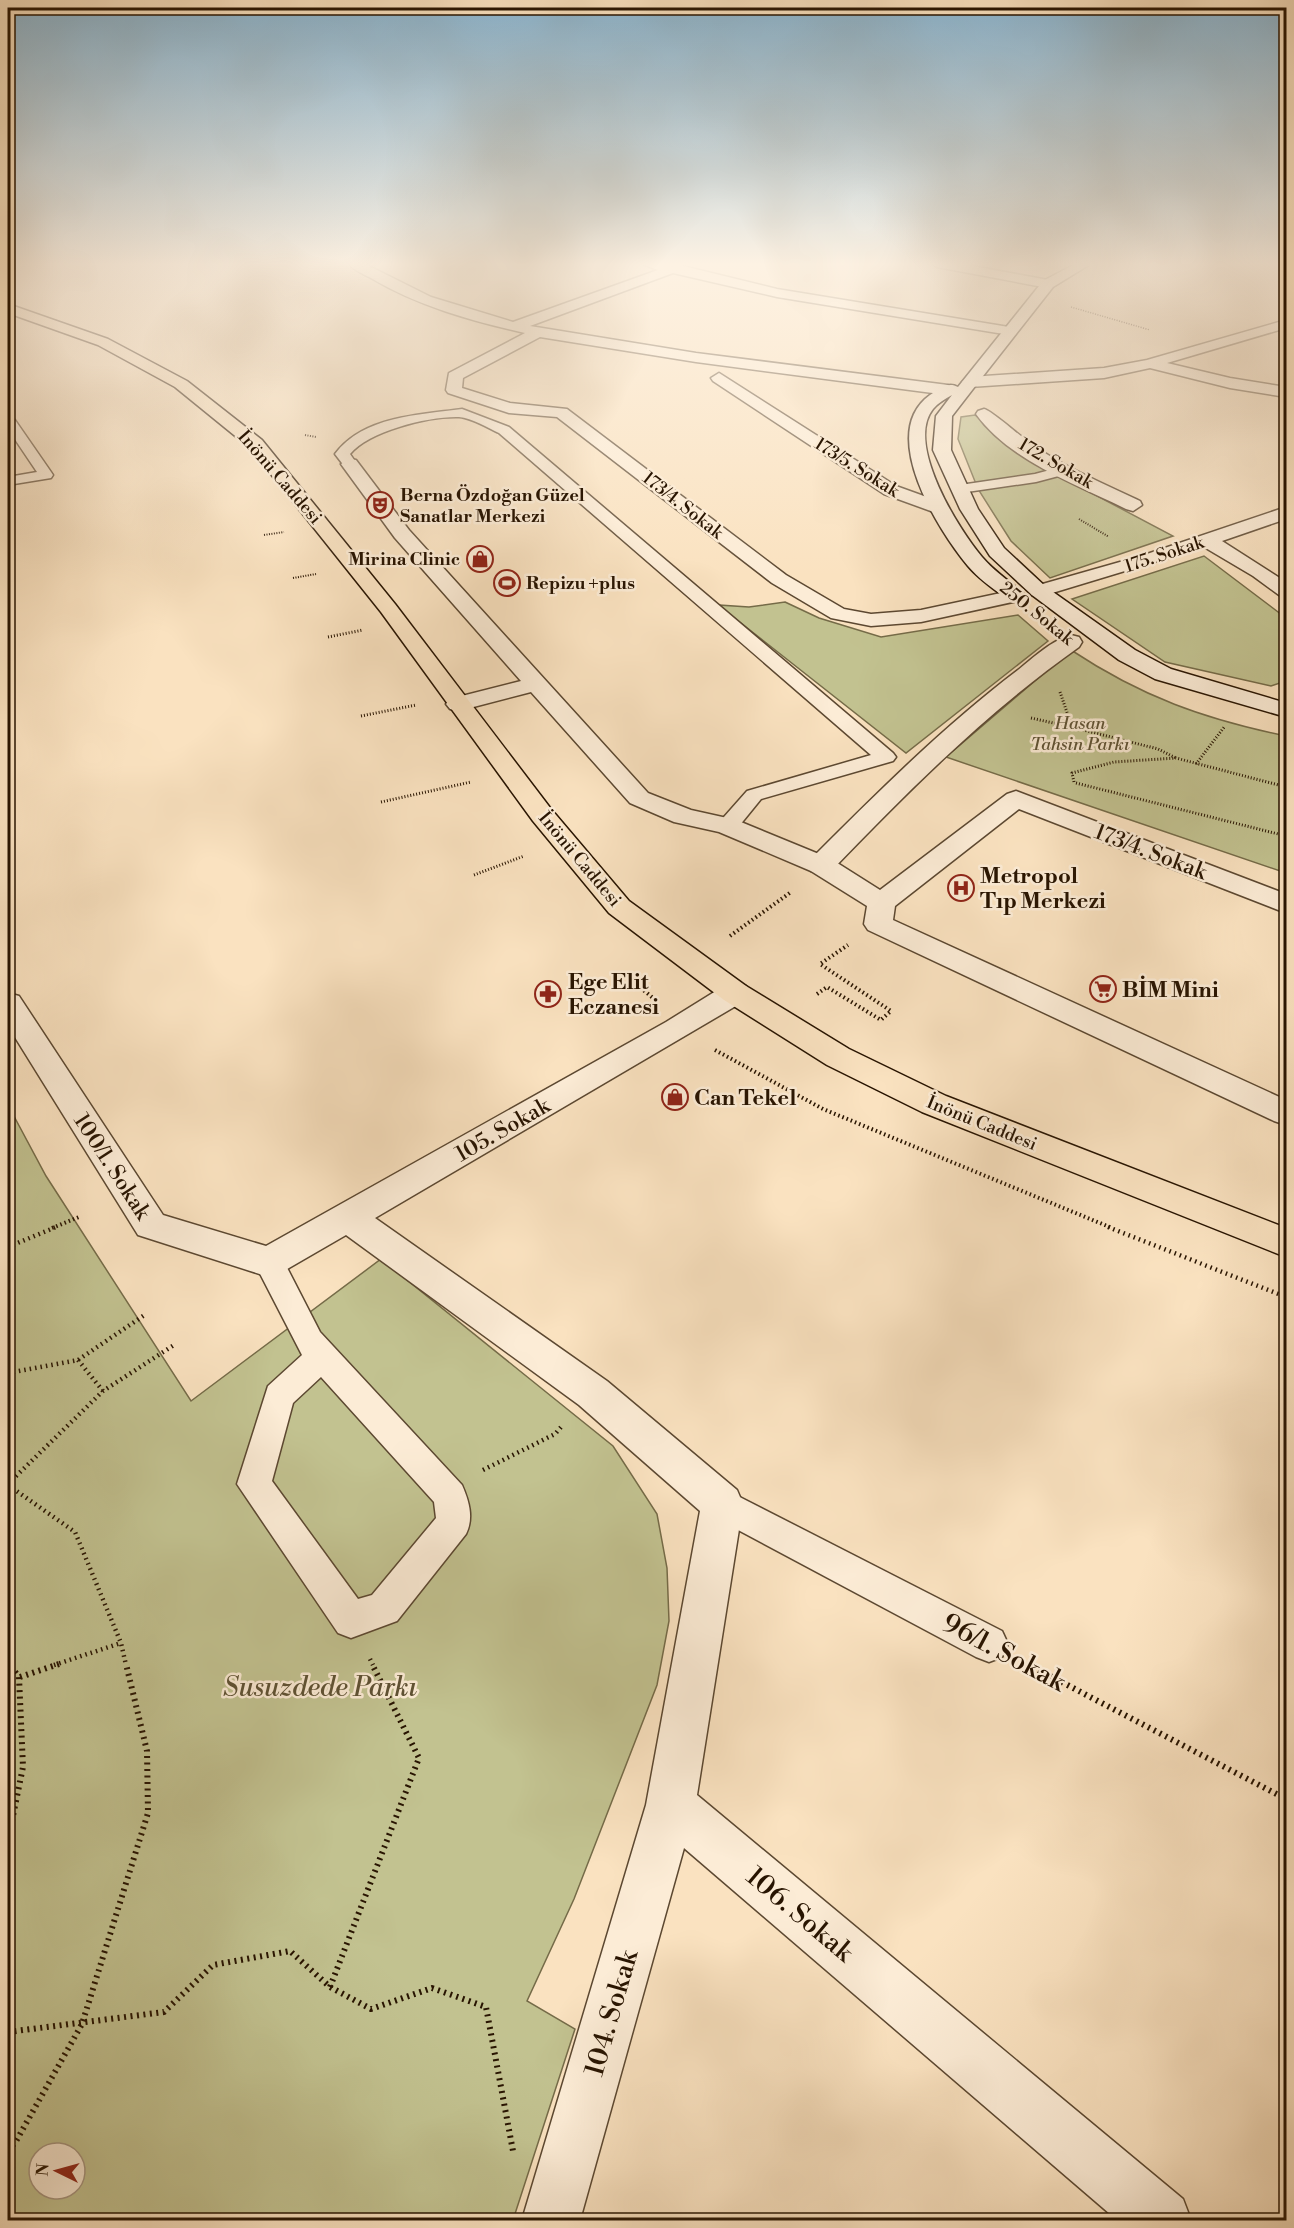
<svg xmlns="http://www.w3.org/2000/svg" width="1294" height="2228" font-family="'Libre Bodoni',serif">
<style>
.green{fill:#c2c290;stroke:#756b48;stroke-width:1.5;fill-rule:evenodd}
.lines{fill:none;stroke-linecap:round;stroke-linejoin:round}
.service-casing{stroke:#5c4831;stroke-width:3}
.pedestrian-casing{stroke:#5c4831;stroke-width:3}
.minor-casing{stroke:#5c4831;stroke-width:3}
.secondary-casing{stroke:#281401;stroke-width:3}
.primary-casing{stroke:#281401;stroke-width:3}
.path-far5{stroke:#281401;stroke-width:1.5;stroke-dasharray:1 1.5;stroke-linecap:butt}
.path-far4{stroke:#281401;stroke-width:2;stroke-dasharray:1 1.5;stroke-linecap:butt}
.path-far3{stroke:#281401;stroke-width:3;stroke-dasharray:1 2;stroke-linecap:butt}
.path-far2{stroke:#281401;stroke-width:4;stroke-dasharray:1.5 3;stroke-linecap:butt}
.path-far1{stroke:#281401;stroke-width:4.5;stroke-dasharray:1.5 4;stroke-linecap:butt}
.path{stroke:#281401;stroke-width:6;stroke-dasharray:2 4.5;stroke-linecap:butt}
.service{fill:#fcecd6;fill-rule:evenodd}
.pedestrian{fill:#fcecd6;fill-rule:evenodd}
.minor{fill:#fcecd6;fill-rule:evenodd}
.secondary{fill:#fcecd6;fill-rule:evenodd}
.primary{fill:#fae2c0;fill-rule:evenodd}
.labels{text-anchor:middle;stroke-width:5;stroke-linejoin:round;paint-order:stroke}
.far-street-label{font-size:18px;fill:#281401;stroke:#fcecd6}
.far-poi-label{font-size:18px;font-weight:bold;fill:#281401;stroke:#fcecd6;text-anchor:start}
.far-park-label{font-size:18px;font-style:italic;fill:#5e5133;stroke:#fcecd6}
.street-label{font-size:22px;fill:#281401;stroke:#fcecd6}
.poi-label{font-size:22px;font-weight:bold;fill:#281401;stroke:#fcecd6;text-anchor:start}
.near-street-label{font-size:27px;fill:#281401;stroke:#fcecd6}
.near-park-label{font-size:27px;font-style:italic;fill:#5e5133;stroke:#fcecd6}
</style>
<rect width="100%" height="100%" fill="#fae2c0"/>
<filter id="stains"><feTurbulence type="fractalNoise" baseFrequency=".00333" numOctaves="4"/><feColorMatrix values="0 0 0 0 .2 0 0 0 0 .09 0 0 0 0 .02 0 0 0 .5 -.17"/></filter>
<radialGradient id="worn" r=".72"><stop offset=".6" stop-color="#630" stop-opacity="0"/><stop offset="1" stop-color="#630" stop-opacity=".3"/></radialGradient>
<g class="green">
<polygon points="975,415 1044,468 1173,536 1050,578 1011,541 978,489 958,439 961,417"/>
<polygon points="1204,556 1286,618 1286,681 1271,686 1165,662 1072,599"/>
<polygon points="785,602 819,618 881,637 1018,615 1048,641 906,753 718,605 749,607"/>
<path d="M1071 650C1142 697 1204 719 1286 736V873L946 757Z"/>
<path d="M8 1105 46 1176 191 1401 381 1259 613 1446 657 1514 667 1568 669 1621 657 1685 574 1899 527 2001 575 2029 513 2220H8ZM39 2153H75V2189H39Z"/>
</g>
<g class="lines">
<defs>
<g id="service">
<path d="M462 409 509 427 893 753 896 757 893 761 761 799 735 831H719L716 826 747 791 871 755 499 433C488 428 472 418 459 417 429 416 369 431 350 454L357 464 355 467H345L335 454C363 416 419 415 462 409Z"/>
<polygon points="10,419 15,420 51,472 53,475 51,478 8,485 8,477 37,472 8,429 8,420"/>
<polygon points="1065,466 1070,467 1072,470 1070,473 1036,482 960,493 953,489 960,485 1035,474"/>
<path d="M269 1250 280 1254 320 1332 462 1485C469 1501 474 1518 466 1534L397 1621 351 1638 338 1633 237 1484 268 1386 302 1355 254 1262 258 1254ZM321 1377 434 1502 436 1518 372 1595 358 1599 272 1481 293 1403Z"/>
<polygon points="722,1488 1002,1631 1008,1644 1002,1657 989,1662 976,1657 710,1515 705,1504 710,1493"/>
</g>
<path id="pedestrian" d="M1071 635 1079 637 1082 642 1079 647C987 712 909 790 831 871L821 873 811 871 807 865 811 859C877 793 943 727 1018 670 1033 658 1052 640 1071 635Z"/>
<g id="minor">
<path d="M348 263H363L431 297 513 322 658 270 640 263 675 264 777 289 1015 328 1017 331 1015 334 1010 335 777 297 673 273 530 326 696 353 948 385 956 390 948 395 696 362 540 337 463 378 462 388 510 403 567 409 786 575 844 609 871 614 921 610 1015 590 1022 592 1025 596 1022 600 921 622 871 626 831 618 772 583 557 417 509 413 448 393 446 390 449 373 525 333C472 321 418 306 371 278 363 274 353 270 348 263Z"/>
<polygon points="931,263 957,263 1048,280 1055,284 1048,288 937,267"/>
<polygon points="1286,320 1286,328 1167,363 1230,378 1286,387 1286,397 1230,388 1150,368 1104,378 970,387 962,382 970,377 1104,368 1147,360"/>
<polygon points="719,373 896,486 946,504 948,508 939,514 884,494 713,381 711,378"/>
<path d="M984 409C993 411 1027 443 1040 450 1071 470 1106 485 1140 501L1142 505 1133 511 1126 509C1076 484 1010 461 976 414L978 411Z"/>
<polygon points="350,459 356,460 409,530 648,793 691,810 736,820 831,859 880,890 1007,794 1016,791 1286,894 1286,913 1019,809 895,906 893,920 1286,1100 1286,1125 1274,1121 868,930 864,924 867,906 811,871 719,832 674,822 630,803 531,692 458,711 450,709 446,704 450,699 521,681 395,538 341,464"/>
<polygon points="1286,507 1286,519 1222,541 1286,582 1286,597 1279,595 1253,576 1204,547 1039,597 1032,595 1029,591 1032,587 1141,556"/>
<polygon points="735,983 746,986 750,993 746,1000 375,1218 607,1381 737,1490 743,1504 697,1795 1183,2199 1191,2220 1117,2220 684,1848 580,2220 522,2220 646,1805 700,1511 579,1405 346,1235 282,1272 269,1277 138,1235 8,1026 8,993 19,996 163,1215 266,1246 666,1022 724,986"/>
</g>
<path id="secondary" d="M1077 263H1092L1053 287 976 385 952 416 951 450 978 509 1004 548 1046 587 1135 650 1171 669 1286 703V717L1155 679 1119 660 1032 595 990 556 960 509 933 450 936 416 952 395C945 399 938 403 933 409 905 444 959 530 982 557 992 569 1005 578 1017 588L1020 592 1017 596H1003C991 587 978 578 968 566 938 530 877 433 930 395 938 389 948 381 958 387L1043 281Z"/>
<polygon id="primary" points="8,304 108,339 187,381 262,440 395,604 551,809 629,901 746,986 849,1049 946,1096 1286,1228 1286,1257 922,1112 827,1065 724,1000 609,913 533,821 381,612 250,448 175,387 98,345 8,313"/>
</defs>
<use href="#service" class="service-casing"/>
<use href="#pedestrian" class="pedestrian-casing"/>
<use href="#minor" class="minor-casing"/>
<use href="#secondary" class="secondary-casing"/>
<use href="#primary" class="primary-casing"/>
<polyline class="path-far5" points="1071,307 1150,330"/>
<g class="path-far4">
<polyline points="305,435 316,437"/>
<polyline points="1079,519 1109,537"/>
<polyline points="264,535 284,532"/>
<polyline points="293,578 316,574"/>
</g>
<g class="path-far3">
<polyline points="328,637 363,630"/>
<polyline points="1060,692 1072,727 1158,749 1176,758"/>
<polyline points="361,716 416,705"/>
<polyline points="1031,718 1071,727"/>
<polyline points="1196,764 1225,726"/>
<polyline points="1074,782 1072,773 1114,762 1176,758 1286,787"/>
<polyline points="1076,783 1286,836"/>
<polyline points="381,802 471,782"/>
<polyline points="474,875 524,856"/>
</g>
<g class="path-far2">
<polyline points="730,936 791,892"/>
<polyline points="630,979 653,998"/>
<polyline points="817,994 827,987 881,1020 891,1011 820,964 848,945"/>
<polyline points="715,1050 823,1109 1112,1228"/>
<polyline points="52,1228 79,1217"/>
</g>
<g class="path-far1">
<polyline points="1108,1227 1286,1297"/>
<polyline points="8,1247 56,1227"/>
<polyline points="78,1360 103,1391"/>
<polyline points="8,1373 78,1360 146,1314"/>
<polyline points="483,1470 555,1434 562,1426"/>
<polyline points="8,1484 103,1391 174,1345"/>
<polyline points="8,1485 75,1532 121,1643 126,1665"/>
<polyline points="370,1659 373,1665"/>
<polyline points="8,1663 10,1665"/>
<polyline points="1027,1664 1030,1665"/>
<polyline points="54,1665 121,1643"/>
</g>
<g class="path">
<polyline points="1027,1664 1286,1799"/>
<polyline points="20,1677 59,1664"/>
<polyline points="8,1840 23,1767 19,1677 9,1664"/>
<polyline points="330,1987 419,1758 372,1664"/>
<polyline points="8,2032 164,2012 213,1965 290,1951 330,1987 371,2009 432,1988 486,2007 513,2151"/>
<polyline points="8,2150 15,2143 82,2024 148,1813 147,1751 126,1664"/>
</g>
<use href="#service" class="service"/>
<use href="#pedestrian" class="pedestrian"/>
<use href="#minor" class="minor"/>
<use href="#secondary" class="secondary"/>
<use href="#primary" class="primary"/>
</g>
<linearGradient id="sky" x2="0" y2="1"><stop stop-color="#8bb8d5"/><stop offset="0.46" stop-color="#fdf2e3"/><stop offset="1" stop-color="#fdf2e3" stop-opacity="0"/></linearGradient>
<rect width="1294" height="575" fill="url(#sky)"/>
<defs>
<symbol id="theatre-ring" viewBox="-11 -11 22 22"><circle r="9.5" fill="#fcecd6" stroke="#8f2418" stroke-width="1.5"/><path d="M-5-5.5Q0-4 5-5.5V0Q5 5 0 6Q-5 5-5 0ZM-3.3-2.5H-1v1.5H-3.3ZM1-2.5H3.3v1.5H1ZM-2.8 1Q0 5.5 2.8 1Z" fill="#8f2418"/></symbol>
<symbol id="shop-ring" viewBox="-11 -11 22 22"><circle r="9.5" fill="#fcecd6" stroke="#8f2418" stroke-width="1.5"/><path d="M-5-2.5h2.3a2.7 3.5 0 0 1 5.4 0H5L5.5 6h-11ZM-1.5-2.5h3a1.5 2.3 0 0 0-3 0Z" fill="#8f2418"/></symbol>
<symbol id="stadium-ring" viewBox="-11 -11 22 22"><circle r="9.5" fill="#fcecd6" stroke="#8f2418" stroke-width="1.5"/><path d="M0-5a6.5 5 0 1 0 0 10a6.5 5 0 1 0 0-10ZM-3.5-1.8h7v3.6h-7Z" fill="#8f2418"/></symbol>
<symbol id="hospital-ring" viewBox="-11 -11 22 22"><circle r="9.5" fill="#fcecd6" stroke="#8f2418" stroke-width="1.5"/><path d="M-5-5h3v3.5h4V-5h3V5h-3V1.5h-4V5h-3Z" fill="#8f2418"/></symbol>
<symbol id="supermarket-ring" viewBox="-11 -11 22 22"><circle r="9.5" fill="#fcecd6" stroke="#8f2418" stroke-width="1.5"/><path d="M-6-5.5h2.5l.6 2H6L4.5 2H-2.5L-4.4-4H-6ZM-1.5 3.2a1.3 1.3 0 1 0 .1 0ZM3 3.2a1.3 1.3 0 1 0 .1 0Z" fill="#8f2418"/></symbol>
<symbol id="pharmacy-ring" viewBox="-11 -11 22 22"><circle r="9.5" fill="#fcecd6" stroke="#8f2418" stroke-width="1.5"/><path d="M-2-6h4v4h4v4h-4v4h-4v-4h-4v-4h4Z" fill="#8f2418"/></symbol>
</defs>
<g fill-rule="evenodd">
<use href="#theatre-ring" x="365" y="490" width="30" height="30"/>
<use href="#shop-ring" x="465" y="544" width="30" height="30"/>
<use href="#stadium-ring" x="492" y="568" width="30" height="30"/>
<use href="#hospital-ring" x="946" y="873" width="30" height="30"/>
<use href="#supermarket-ring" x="1088" y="974" width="30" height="30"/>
<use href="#pharmacy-ring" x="533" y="979" width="30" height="30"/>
<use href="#shop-ring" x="660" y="1082" width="30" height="30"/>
</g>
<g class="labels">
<g class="far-street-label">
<text transform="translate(1056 463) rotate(30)" y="6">172. Sokak</text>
<text transform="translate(857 467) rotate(32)" y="6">173/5. Sokak</text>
<text transform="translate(280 477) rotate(49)" y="6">İnönü Caddesi</text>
<text transform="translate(683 505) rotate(38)" y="6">173/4. Sokak</text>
<text transform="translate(1164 554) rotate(-18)" y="6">175. Sokak</text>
<text transform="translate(1037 613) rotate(39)" y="6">250. Sokak</text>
<text transform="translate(580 859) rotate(50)" y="6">İnönü Caddesi</text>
<text transform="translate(982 1123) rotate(22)" y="6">İnönü Caddesi</text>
</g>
<g class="far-poi-label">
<text x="400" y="501">Berna Özdoğan Güzel<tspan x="400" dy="21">Sanatlar Merkezi</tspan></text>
<text x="460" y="565" text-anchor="end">Mirina Clinic</text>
<text x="526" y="589">Repizu +plus</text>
</g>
<g class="far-park-label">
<text x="1080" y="729">Hasan<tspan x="1080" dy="21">Tahsin Parkı</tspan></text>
</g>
<g class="street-label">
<text transform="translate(1151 851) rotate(21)" y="8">173/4. Sokak</text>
<text transform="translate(502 1129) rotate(-30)" y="8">105. Sokak</text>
<text transform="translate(113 1166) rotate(57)" y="8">100/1. Sokak</text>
</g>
<g class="poi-label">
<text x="980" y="883">Metropol<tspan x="980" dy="25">Tıp Merkezi</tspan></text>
<text x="568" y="989">Ege Elit<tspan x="568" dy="25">Eczanesi</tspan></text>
<text x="1122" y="997">BİM Mini</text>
<text x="694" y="1105">Can Tekel</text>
</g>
<g class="near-street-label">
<text transform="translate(1004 1652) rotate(28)" y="9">96/1. Sokak</text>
<text transform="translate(800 1914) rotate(40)" y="9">106. Sokak</text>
<text transform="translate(611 2013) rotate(-74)" y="9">104. Sokak</text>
</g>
<g class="near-park-label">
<text x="320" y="1696">Susuzdede Parkı</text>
</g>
</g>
<rect width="1294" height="2228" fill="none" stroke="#fae2c0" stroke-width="30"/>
<rect x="9" y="9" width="1276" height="2210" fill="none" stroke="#281401" stroke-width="3"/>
<rect x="15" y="15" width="1264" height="2198" fill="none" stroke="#281401" stroke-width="1.5"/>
<g transform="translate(57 2171) rotate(275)"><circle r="28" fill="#fcecd6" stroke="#a79681" stroke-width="1.5"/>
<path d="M0-4.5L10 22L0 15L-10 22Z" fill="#8f2418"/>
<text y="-9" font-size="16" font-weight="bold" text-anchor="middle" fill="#281401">N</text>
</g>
<rect width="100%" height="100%" filter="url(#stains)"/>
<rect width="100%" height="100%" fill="url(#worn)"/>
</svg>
